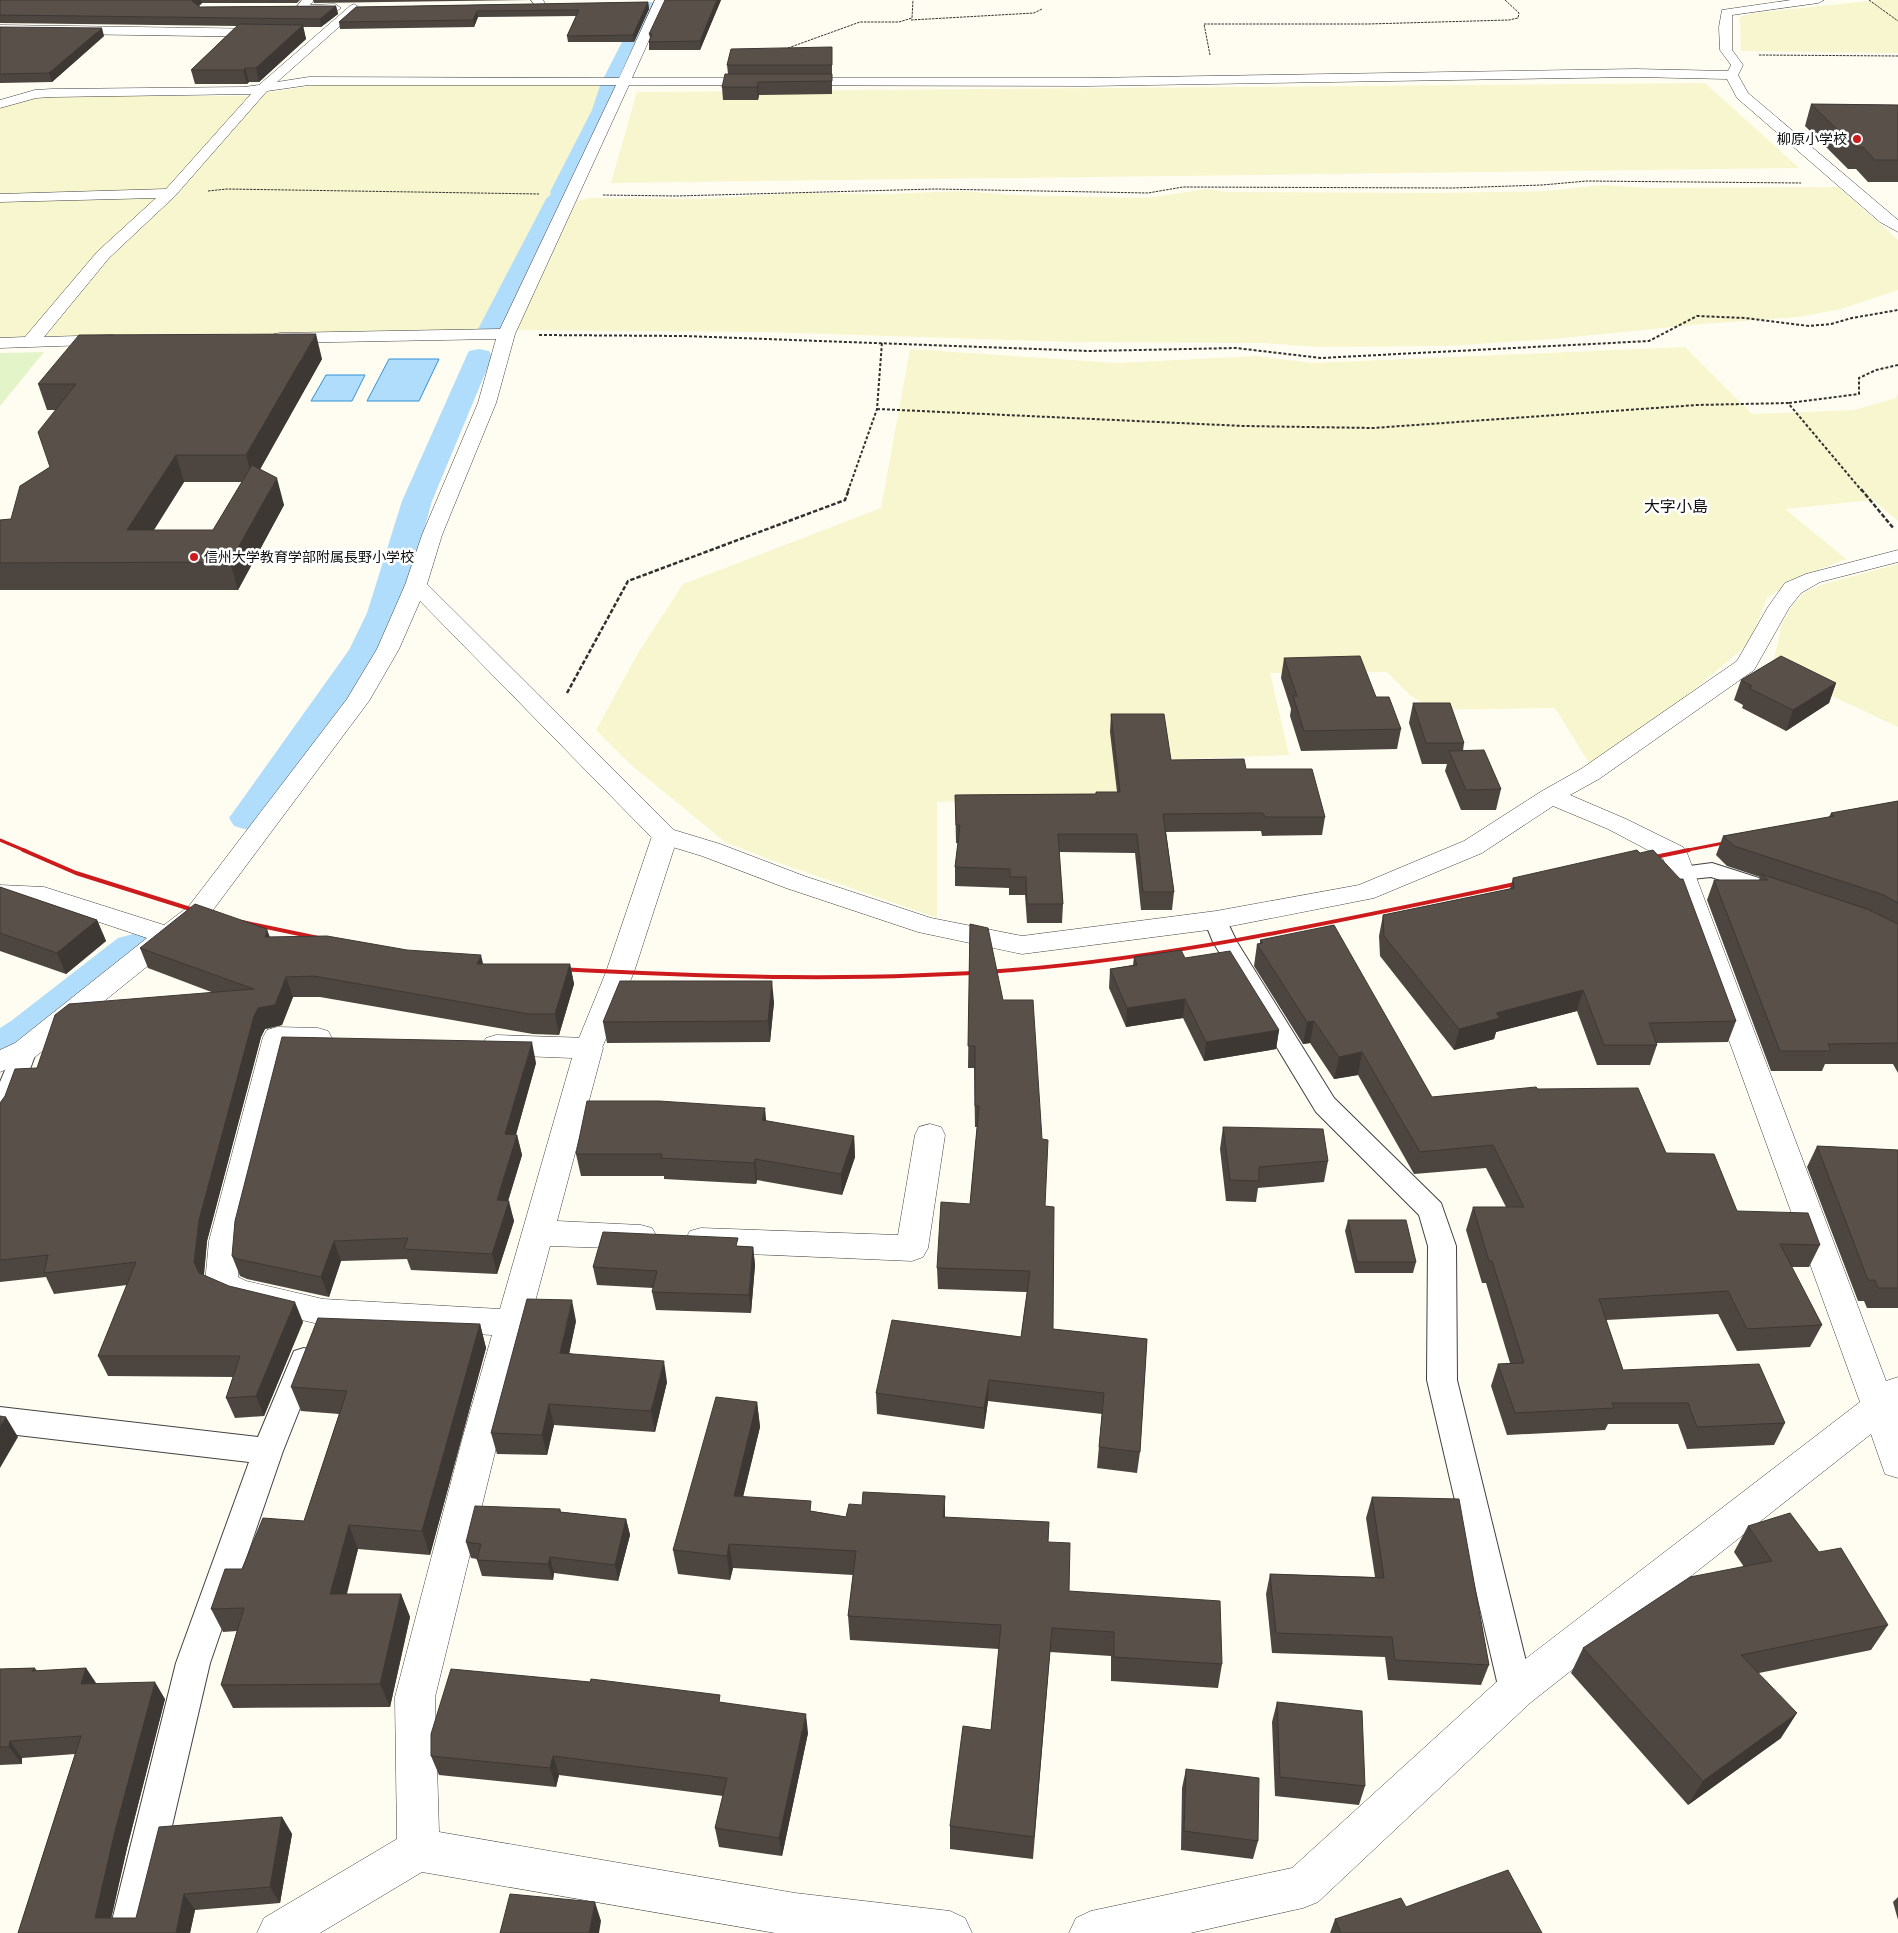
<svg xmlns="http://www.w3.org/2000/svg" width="1898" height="1933" font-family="Merriweather,'Noto Sans JP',serif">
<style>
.farmland{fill:#f8f6ce}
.pitch{fill:#e4f4c9}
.water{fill:#b1ddfc;stroke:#3191d9}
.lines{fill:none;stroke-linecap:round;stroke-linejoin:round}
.canal{fill:#b1ddfc;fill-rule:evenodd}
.service-casing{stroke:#424242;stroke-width:2}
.pedestrian-casing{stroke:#424242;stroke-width:1}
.minor-casing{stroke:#424242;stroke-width:1}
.path-far2{stroke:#313131;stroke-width:1;stroke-dasharray:2.5 1;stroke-linecap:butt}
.path-far1{stroke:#313131;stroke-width:2;stroke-dasharray:3 2;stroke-linecap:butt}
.path{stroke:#313131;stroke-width:2.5;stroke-dasharray:4.5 2;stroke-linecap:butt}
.service{fill:#fff;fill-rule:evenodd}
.pedestrian{fill:#fff;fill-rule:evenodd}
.minor{fill:#fff;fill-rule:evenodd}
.rail-far1{stroke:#cd1a1c;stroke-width:3}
.rail{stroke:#cd1a1c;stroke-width:4}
.wall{fill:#4d4540;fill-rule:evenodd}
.shaded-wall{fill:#3e3834}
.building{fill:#59504a;stroke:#3e3834}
.poi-dot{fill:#cd1a1c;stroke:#fff;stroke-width:2}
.labels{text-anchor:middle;stroke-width:5;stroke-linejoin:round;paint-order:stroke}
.far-poi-label{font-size:14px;fill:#0f0f0f;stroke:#fff;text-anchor:end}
.far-quarter-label{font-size:16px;fill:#0f0f0f;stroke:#fff}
</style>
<rect width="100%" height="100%" fill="#fffdf1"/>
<g class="farmland">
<polygon points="1879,0 1898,0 1898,53 1741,51 1740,17 1754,13"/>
<polygon points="1705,83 1799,168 611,183 637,92"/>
<polygon points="606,84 487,329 0,343 0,107 44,96 244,96 318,85"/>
<polygon points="1601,185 1651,188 1838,187 1898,240 1898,290 1841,309 1798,317 1703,324 1553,339 1448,346 1317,347 1263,343 1072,342 765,332 513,330 577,201 591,198 701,199 799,193 886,194 963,191 1012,195 1147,198 1207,189 1228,192 1436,193 1548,191"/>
<polygon points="1685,347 1752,414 1854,410 1896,398 1898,393 1898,521 1873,500 1785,509 1846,559 1797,578 1767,598 1749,643 1649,728 1589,763 1555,708 1433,710 1410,695 1387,672 1270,673 1289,755 1185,759 1122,797 937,802 937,918 771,860 725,842 630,764 596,730 638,653 683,584 881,508 910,349 1117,363 1257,356 1313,363"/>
<polygon points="1898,564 1898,727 1772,668 1782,623 1792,606 1805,592 1820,585"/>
</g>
<polygon class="pitch" points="44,352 0,406 0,353"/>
<g class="water">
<polygon points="389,359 439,359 419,401 367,401"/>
<polygon points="326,375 365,375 352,401 311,401"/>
</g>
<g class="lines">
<g class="canal">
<polygon points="649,2 655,3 658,7 621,82 612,110 572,192 567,197 568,199 503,331 499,337 490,339 481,337 477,331 546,199 551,194 550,192 592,110 601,83 640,7 643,3"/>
<polygon points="479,349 489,351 492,357 432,501 401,613 383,651 262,826 248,830 234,826 229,818 349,650 367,613 402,501 466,357 469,351"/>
<polygon points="133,934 148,938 154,948 148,958 43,1043 16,1059 0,1064 0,1028 11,1021 118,938"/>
</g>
<defs>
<g id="service">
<polygon points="1712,863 1781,885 1784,890 1781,895 1773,897 1711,877 1682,880 1674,878 1671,873 1674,868"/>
<polygon points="1216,912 1224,915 1237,942 1334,1098 1441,1203 1456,1246 1457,1380 1533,1690 1528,1702 1516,1706 1504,1702 1499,1690 1427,1380 1428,1246 1419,1215 1316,1112 1213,942 1204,920 1208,915"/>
<polygon points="25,1041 34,1044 37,1050 13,1116 9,1123 0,1125 0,1082 16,1044"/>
<polygon points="304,1348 314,1351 319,1360 283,1451 210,1663 147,1933 109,1933 176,1663 249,1462 0,1433 0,1407 258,1437 294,1351"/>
</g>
<polygon id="pedestrian" points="665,828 674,830 678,836 634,972 599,1055 589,1058 579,1055 575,1048 606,972 652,836 656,830"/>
<g id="minor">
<polygon points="302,0 314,0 310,5 335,4 341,8 335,12 297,11 295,9"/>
<polygon points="531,0 543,0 546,5 540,9 536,7"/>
<polygon points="655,0 667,0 632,78 1087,78 1635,69 1728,71 1731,65 1720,50 1719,27 1722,10 1791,0 1824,0 1818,3 1732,15 1732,50 1743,65 1738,75 1748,93 1898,220 1898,232 1880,222 1737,98 1727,79 1635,77 1087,86 629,85 515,334 496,403 442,535 427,584 674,830 720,844 804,876 931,918 1022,936 1216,911 1359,885 1464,841 1542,791 1581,769 1737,661 1768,607 1785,583 1806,574 1898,550 1898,562 1820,582 1801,593 1789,608 1754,670 1599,779 1570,795 1626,819 1683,847 1687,853 1886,1381 1898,1377 1898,1478 1885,1474 1871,1434 1530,1703 1318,1902 1303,1908 1190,1933 1069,1933 1076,1918 1091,1911 1292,1868 1502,1677 1860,1402 1663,858 1608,829 1553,806 1482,853 1374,898 1216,929 1022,954 918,932 786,888 702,856 656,842 420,601 399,649 369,701 207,918 35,1057 0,1072 0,1050 15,1043 147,938 42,903 0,901 0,885 44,887 164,925 189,906 347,699 377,649 405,585 422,535 478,403 496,339 280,343 274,342 271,338 274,334 280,333 500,329 616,85 309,85 267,91 175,196 109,258 44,337 112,335 118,336 121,340 118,344 0,348 0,338 25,337 97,252 156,198 0,202 0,194 166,189 251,94 52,97 36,98 0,108 0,100 35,90 52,89 244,87 259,85 350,6 354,4 360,8 358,10 277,82 309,77 619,78"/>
<polygon points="0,25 266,29 272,33 266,37 0,33"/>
<polygon points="277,1027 318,1028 328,1031 332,1038 328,1045 318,1048 289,1047 241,1241 238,1277 246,1281 323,1299 500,1309 572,1058 496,1055 486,1052 482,1045 486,1038 496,1035 589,1038 599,1041 603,1048 557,1221 641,1225 652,1228 657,1237 652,1246 641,1249 550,1246 498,1440 435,1697 439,1832 795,1893 950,1911 965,1918 972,1933 775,1933 422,1872 320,1933 257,1933 264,1918 397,1839 395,1697 462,1440 492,1335 323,1325 238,1305 209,1292 205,1283 209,1241 263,1037 267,1030"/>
<polygon points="930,1124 941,1127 945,1135 928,1248 923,1257 912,1261 701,1252 690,1249 685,1240 690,1231 701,1228 898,1235 915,1135 919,1127"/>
</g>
</defs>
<use href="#service" class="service-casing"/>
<use href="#pedestrian" class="pedestrian-casing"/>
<use href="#minor" class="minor-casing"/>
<g class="path-far2">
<polyline points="1869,0 1898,21"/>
<polyline points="911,20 1034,13 1042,9"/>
<polyline points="788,48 860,22 899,22 912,18 913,0"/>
<polyline points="1210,55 1204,24 1368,24 1509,20 1518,18 1519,13 1505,0"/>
<polyline points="1759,55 1898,56"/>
<polyline points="208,191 227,189 539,194"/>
<polyline points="603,195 676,196 935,189 1148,193 1183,187 1452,188 1542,185 1587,181 1801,183"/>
</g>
<g class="path-far1">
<polyline points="539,335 685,336 1090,351 1236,348 1321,358 1649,341 1697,316 1745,318 1809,326 1831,324 1852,318 1898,310"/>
<polyline points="1789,403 1859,394 1859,378 1876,370 1898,365"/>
<polyline points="877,409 1244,426 1373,428 1697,405 1788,403 1862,491"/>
<polyline points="848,491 877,409 882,342"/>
</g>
<g class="path">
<polyline points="1861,489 1894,529"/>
<polyline points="567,693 628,581 845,500 849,489"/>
</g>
<use href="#service" class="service"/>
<use href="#pedestrian" class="pedestrian"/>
<use href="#minor" class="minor"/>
<g class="rail-far1">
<polyline points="0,840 26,851"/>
<polyline points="1683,851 1734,841"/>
</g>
<g class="rail">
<polyline points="23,850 76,873 203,913"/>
<polyline points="1645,859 1689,850"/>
<polyline points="242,922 323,939"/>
<path d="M558 969C710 977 862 982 1013 970 1186 956 1356 917 1525 882"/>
</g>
</g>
<g class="wall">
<polygon points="0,0 300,0 297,3 202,3 199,6 200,7 336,6 338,14 321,27 303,27 306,39 259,82 249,82 247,84 195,84 191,70 237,26 0,23"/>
<polygon points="313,0 533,0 314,3"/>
<polygon points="721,0 700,50 649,50 649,42 650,38 649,34"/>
<polygon points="648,2 649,9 634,42 568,42 567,36 576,16 478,17 474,27 340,29 339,22 356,7"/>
<polygon points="0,27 104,36 52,82 0,83"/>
<polygon points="832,47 832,94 759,95 758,100 723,100 722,87 728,74 727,65"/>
<polygon points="1811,104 1898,105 1898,182 1868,182 1856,169 1848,169 1805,126"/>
<path d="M322 359 260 469 284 505 238 590H0V520L11 519 50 467 55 410H47L38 384ZM184 482H242L213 530H154Z"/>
<polygon points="1284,658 1376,697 1401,729 1397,749 1301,751 1290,716 1291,709 1281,678"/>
<polygon points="1741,680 1836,683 1829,703 1786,731 1742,708 1743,705 1734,700"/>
<polygon points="1413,703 1464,743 1463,751 1501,789 1496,810 1461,810 1445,771 1447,764 1422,764 1409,723"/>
<polygon points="1111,714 1171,760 1246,769 1325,817 1322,835 1262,836 1261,831 1166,832 1174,892 1172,910 1141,910 1135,853 1059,852 1063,904 1062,923 1027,923 1025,895 1009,895 1009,888 955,886 955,867 958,843 956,843 955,795 1096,794 1117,792 1110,732"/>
<polygon points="1898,801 1898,1073 1893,1064 1825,1064 1822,1071 1771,1071 1707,900 1714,880 1759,880 1760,877 1727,866 1716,855 1723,836 1829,817 1831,813"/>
<polygon points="1513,878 1736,1021 1728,1042 1657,1043 1657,1045 1650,1065 1597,1065 1577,1011 1496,1032 1494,1039 1454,1050 1380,956 1379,936 1383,915 1510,889"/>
<polygon points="0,887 97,920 106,941 66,974 0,951"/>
<polygon points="970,924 1045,1206 1053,1329 1147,1339 1140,1452 1137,1473 1097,1468 1102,1414 988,1401 984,1429 877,1414 876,1393 1021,1337 1027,1292 938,1289 937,1268 970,1204 977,1127 975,1127 974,1068 968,1068"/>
<polygon points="270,937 483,964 570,964 574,984 559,1035 533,1034 320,997 293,997 282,1025 265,1029 261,1037 207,1241 204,1275 303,1322 264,1416 235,1418 226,1398 233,1377 108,1376 98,1356 127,1285 54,1294 46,1277 0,1282 0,1103 37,1068 214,993 148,968 140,948"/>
<polygon points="1260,940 1432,1097 1538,1089 1666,1153 1737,1211 1820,1245 1809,1267 1791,1267 1822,1325 1810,1347 1737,1351 1718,1314 1606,1320 1623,1370 1785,1423 1774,1445 1687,1449 1678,1424 1608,1424 1605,1430 1507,1435 1491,1386 1498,1364 1510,1363 1486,1283 1482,1283 1466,1230 1473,1207 1506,1207 1486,1168 1414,1174 1358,1075 1334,1079 1310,1043 1303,1044 1254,966 1257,944 1260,944"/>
<polygon points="1134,957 1185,958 1279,1030 1276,1049 1204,1061 1183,1018 1126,1027 1109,988 1110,969 1133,965"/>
<polygon points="774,1002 770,1042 607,1043 603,1022"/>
<polygon points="536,1063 516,1135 517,1135 522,1155 508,1201 514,1221 497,1274 411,1270 407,1259 341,1261 329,1297 247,1279 240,1276 232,1256"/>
<polygon points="1223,1127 1328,1161 1324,1182 1258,1188 1256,1202 1226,1201 1220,1149"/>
<polygon points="854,1136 855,1157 842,1195 757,1180 756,1184 664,1179 664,1176 581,1176 576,1154"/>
<polygon points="1817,1146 1898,1150 1898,1308 1867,1308 1864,1301 1858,1301 1807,1167"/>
<polygon points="1348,1220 1416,1262 1413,1273 1355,1273 1345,1231"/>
<polygon points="739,1246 753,1247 755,1265 751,1313 656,1310 652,1292 653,1288 597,1285 593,1267"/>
<polygon points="576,1321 569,1353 667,1382 655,1432 554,1425 547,1455 497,1454 491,1433"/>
<polygon points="480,1324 486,1348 430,1555 358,1549 347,1594 401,1594 410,1617 390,1707 233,1708 221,1685 237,1631 223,1632 211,1609 242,1569 304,1521 339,1414 301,1411 291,1387"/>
<polygon points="757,1402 760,1427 743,1497 812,1511 846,1517 945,1517 1048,1542 1069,1591 1222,1664 1218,1688 1111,1681 1111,1656 1050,1652 1033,1859 950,1849 950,1826 991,1730 999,1649 850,1640 848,1616 853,1575 733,1568 730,1580 678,1574 673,1550"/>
<polygon points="1372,1497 1489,1665 1481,1685 1388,1680 1385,1657 1272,1653 1266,1594 1270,1574 1375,1577 1366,1518"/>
<polygon points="560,1509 561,1512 626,1519 630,1535 618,1581 554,1573 553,1580 482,1576 477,1560 477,1559 471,1558 466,1542"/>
<polygon points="1748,1526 1819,1552 1888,1625 1871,1650 1759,1673 1781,1738 1688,1805 1571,1673 1583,1648 1744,1567 1734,1552"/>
<polygon points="35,1668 37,1671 86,1668 96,1683 165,1699 127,1848 111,1918 136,1918 282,1817 292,1834 280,1903 195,1910 190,1933 18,1933 75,1754 22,1758 22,1764 0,1765 0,1669"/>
<polygon points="722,1702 808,1733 782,1856 719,1847 715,1828 723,1796 559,1775 556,1787 439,1775 431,1756"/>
<polygon points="1277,1702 1365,1786 1359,1805 1275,1796 1272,1722"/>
<polygon points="1186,1769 1258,1841 1253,1859 1181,1850 1182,1788"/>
<polygon points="1898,1897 1898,1920 1893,1902"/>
<polygon points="1406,1907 1542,1933 1330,1933 1335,1919"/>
</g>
<g class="shaded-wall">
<polygon points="194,0 201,0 202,3 194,10 192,1"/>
<polygon points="717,0 721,0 700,50 700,41"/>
<polygon points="648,2 649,9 634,42 633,35"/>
<polygon points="336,6 338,14 321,27 320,19"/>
<polygon points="477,11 478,17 474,27 473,20"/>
<polygon points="303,25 306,39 259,82 256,68"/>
<polygon points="102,28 104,36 52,82 49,73"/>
<polygon points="245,68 249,82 247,84 243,70"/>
<polygon points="758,82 759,95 758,100 757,87"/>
<polygon points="316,334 322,359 253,482 246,455"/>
<polygon points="176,455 184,482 136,558 127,530"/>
<polygon points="277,478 284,505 238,590 230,562"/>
<polygon points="1836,683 1829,703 1786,731 1793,710"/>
<polygon points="97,920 106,941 66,974 57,953"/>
<polygon points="267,929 274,949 265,937"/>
<polygon points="481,955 486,976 477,964"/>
<polygon points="570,964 574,984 559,1035 555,1014"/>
<polygon points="286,977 293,997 282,1025 265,1029 261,1037 207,1241 203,1283 194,1262 199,1220 254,1016 258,1008"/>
<polygon points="772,981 774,1002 770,1042 768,1021"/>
<polygon points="1583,990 1577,1011 1496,1032 1494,1039 1454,1050 1459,1029 1496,1013"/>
<polygon points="1185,999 1183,1018 1126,1027 1127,1008"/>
<polygon points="1314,1021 1310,1043 1303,1044 1307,1022"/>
<polygon points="1279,1030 1276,1049 1204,1061 1206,1042"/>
<polygon points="532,1042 536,1063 510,1155 505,1134"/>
<polygon points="1362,1052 1358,1075 1334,1079 1339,1057"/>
<polygon points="765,1108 767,1129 762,1120"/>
<polygon points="517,1135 522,1155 502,1221 497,1200"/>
<polygon points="854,1136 855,1157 842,1195 841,1174"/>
<polygon points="755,1159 757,1180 756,1184 754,1163"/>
<polygon points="509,1201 514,1221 497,1274 492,1254"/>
<polygon points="334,1241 341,1261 329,1297 321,1277"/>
<polygon points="753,1247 755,1265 751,1313 749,1295"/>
<polygon points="572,1300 576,1321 565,1374 560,1353"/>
<polygon points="295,1302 303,1322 264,1416 256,1396"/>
<polygon points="480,1324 486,1348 430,1555 422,1531"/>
<polygon points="664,1361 667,1382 655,1432 651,1411"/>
<polygon points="989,1380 988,1401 984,1429 984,1408"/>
<polygon points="757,1402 760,1427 737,1521 734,1496"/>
<polygon points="549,1404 554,1425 547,1455 542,1435"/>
<polygon points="6,1417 18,1437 0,1468 0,1427"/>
<polygon points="945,1496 945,1521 943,1517"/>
<polygon points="626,1519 630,1535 618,1581 615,1565"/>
<polygon points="349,1525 358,1549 340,1617 330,1594"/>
<polygon points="729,1544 733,1568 730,1580 727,1556"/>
<polygon points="550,1557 554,1573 553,1580 548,1564"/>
<polygon points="401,1594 410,1617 390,1707 380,1684"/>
<polygon points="86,1668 97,1685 81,1684"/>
<polygon points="155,1682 165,1699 127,1848 108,1933 95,1918 115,1831"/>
<polygon points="1797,1713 1781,1738 1688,1805 1703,1781"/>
<polygon points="806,1714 808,1733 782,1856 779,1838"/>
<polygon points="10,1741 22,1758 22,1764 9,1747"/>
<polygon points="553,1756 559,1775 556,1787 550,1768"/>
<polygon points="282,1817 292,1834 280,1903 270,1887"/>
<polygon points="184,1894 195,1910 190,1933 176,1933"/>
<polygon points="595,1902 601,1921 599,1933 589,1933"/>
</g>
<g class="building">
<polygon points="0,0 194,0 192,1 200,7 336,6 320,19 0,15"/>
<polygon points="665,0 717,0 700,41 649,42 652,34 649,34"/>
<polygon points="648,2 633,35 567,36 579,10 477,11 473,20 339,22 356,7"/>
<polygon points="239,24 303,25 256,68 245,68 243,70 191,70"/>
<polygon points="0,27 102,28 49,73 0,74"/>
<polygon points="832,47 832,65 727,65 731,49"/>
<polygon points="725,74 832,74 832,81 758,82 757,87 722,87"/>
<polygon points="1811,104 1898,105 1898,160 1875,160 1863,147 1855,147"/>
<polygon points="316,334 246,455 176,455 127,530 213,530 252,465 277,478 230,562 0,563 0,520 11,519 20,486 50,467 38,432 76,384 38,384 79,335"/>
<polygon points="1360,656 1376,697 1389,697 1401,729 1304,731 1293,696 1297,696 1284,658"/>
<polygon points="1781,656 1836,683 1793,710 1749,688 1752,686 1741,680"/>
<polygon points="1413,703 1450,703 1464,743 1426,743"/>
<polygon points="1111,714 1164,714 1171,760 1244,759 1246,769 1312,769 1325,817 1265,817 1263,813 1163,814 1174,892 1143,892 1137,834 1058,834 1063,904 1027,904 1026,877 1010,877 1010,869 955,867 960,825 956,825 955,795 1096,794 1096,792 1120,792"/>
<polygon points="1484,750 1501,789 1466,790 1449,751"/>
<polygon points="1898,801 1898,903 1884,895 1734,846 1723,836 1834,816 1831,813"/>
<polygon points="1637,850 1640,853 1653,850 1680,879 1683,879 1736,1021 1649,1023 1657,1045 1604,1045 1583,990 1496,1013 1500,1018 1459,1029 1384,936 1383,915 1514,888 1513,878"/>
<polygon points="1761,874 1867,909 1898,924 1898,1043 1828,1044 1831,1051 1780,1051 1714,880 1768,880"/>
<polygon points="0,887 97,920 57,953 0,933"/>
<polygon points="195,904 267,929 265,937 327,936 407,950 481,955 477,964 570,964 555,1014 529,1014 314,976 286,977 275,1005 258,1008 254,1016 199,1220 194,1262 199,1273 229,1286 295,1302 256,1396 226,1398 240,1356 98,1356 136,1262 44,1273 48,1255 0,1260 0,1103 5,1096 15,1069 37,1068 55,1015 69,1004 254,989 140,948"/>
<polygon points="970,924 988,928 1003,1000 1033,1000 1042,1139 1048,1140 1045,1206 1054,1207 1053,1329 1147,1339 1140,1452 1099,1447 1104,1393 989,1380 984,1408 876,1393 892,1320 1021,1337 1030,1271 937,1268 941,1202 970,1204 979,1106 975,1106 975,1046 968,1046"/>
<polygon points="1334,925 1432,1097 1536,1087 1538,1089 1638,1088 1666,1153 1714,1154 1737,1211 1808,1213 1820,1245 1780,1244 1822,1325 1747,1329 1728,1291 1599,1299 1623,1370 1759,1364 1785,1423 1697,1427 1688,1403 1612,1403 1614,1408 1515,1413 1498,1364 1524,1363 1492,1261 1489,1261 1473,1207 1524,1207 1493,1145 1420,1152 1362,1052 1339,1057 1314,1021 1307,1022 1257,944 1263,943 1260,940"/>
<polygon points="1181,950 1185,958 1230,951 1279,1030 1206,1042 1185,999 1127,1008 1110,969 1137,965 1134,957"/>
<polygon points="620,981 772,981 768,1021 603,1022"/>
<polygon points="282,1037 532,1042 505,1134 517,1135 497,1200 509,1201 492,1254 404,1249 408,1238 334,1241 321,1277 238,1259 232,1256 235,1221"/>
<polygon points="587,1101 659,1101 765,1108 762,1120 854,1136 841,1174 755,1159 754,1163 661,1158 662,1154 576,1154"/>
<polygon points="1223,1127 1323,1129 1328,1161 1259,1167 1259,1181 1230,1180"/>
<polygon points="1817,1146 1898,1150 1898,1288 1878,1288 1875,1280 1868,1280"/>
<polygon points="1348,1220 1406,1220 1416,1262 1357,1262"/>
<polygon points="603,1232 738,1238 736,1246 753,1247 749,1295 652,1292 657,1271 593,1267"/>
<polygon points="527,1299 572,1300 560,1353 664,1361 651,1411 549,1404 542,1435 491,1433"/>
<polygon points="318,1318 480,1324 422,1531 349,1525 330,1594 401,1594 380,1684 221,1685 244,1608 211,1609 225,1569 242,1569 263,1518 304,1521 347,1391 291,1387"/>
<polygon points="716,1397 757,1402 734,1496 811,1501 810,1511 846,1517 849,1504 862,1505 863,1492 945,1496 943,1517 1049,1522 1048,1542 1070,1543 1069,1591 1220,1601 1222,1664 1114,1657 1114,1632 1052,1628 1034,1837 950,1826 963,1726 991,1730 1001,1625 848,1616 856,1551 729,1544 727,1556 673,1550"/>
<polygon points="0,1416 6,1417 0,1427"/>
<polygon points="1372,1497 1459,1499 1489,1665 1395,1660 1392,1637 1276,1633 1270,1574 1384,1578"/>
<polygon points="475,1506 560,1509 560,1512 626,1519 615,1565 550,1557 548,1564 477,1560 481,1544 466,1542"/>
<polygon points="1790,1513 1819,1552 1841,1548 1888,1625 1741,1655 1797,1713 1703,1781 1583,1648 1690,1577 1772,1561 1748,1526"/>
<polygon points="35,1668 32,1671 86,1668 81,1684 155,1682 115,1831 95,1918 136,1918 159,1827 282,1817 270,1887 184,1894 176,1933 18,1933 81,1736 10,1741 9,1747 0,1747 0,1669"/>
<polygon points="451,1669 590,1682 591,1679 720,1695 719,1702 806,1714 779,1838 715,1828 727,1778 553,1756 550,1768 431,1756 431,1734"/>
<polygon points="1277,1702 1362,1711 1365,1786 1280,1777"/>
<polygon points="1186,1769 1259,1778 1258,1841 1184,1831"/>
<polygon points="1508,1870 1542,1933 1341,1933 1335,1919 1401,1898 1406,1907"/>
<polygon points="510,1894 595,1902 589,1933 500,1933"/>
</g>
<g class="poi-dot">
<circle cx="1857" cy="139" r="5"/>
<circle cx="194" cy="557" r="5"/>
</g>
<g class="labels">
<g class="far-poi-label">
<text x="1847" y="144">柳原小学校</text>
<text x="204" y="562" text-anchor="start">信州大学教育学部附属長野小学校</text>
</g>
<g class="far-quarter-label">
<text x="1676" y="512">大字小島</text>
</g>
</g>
</svg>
